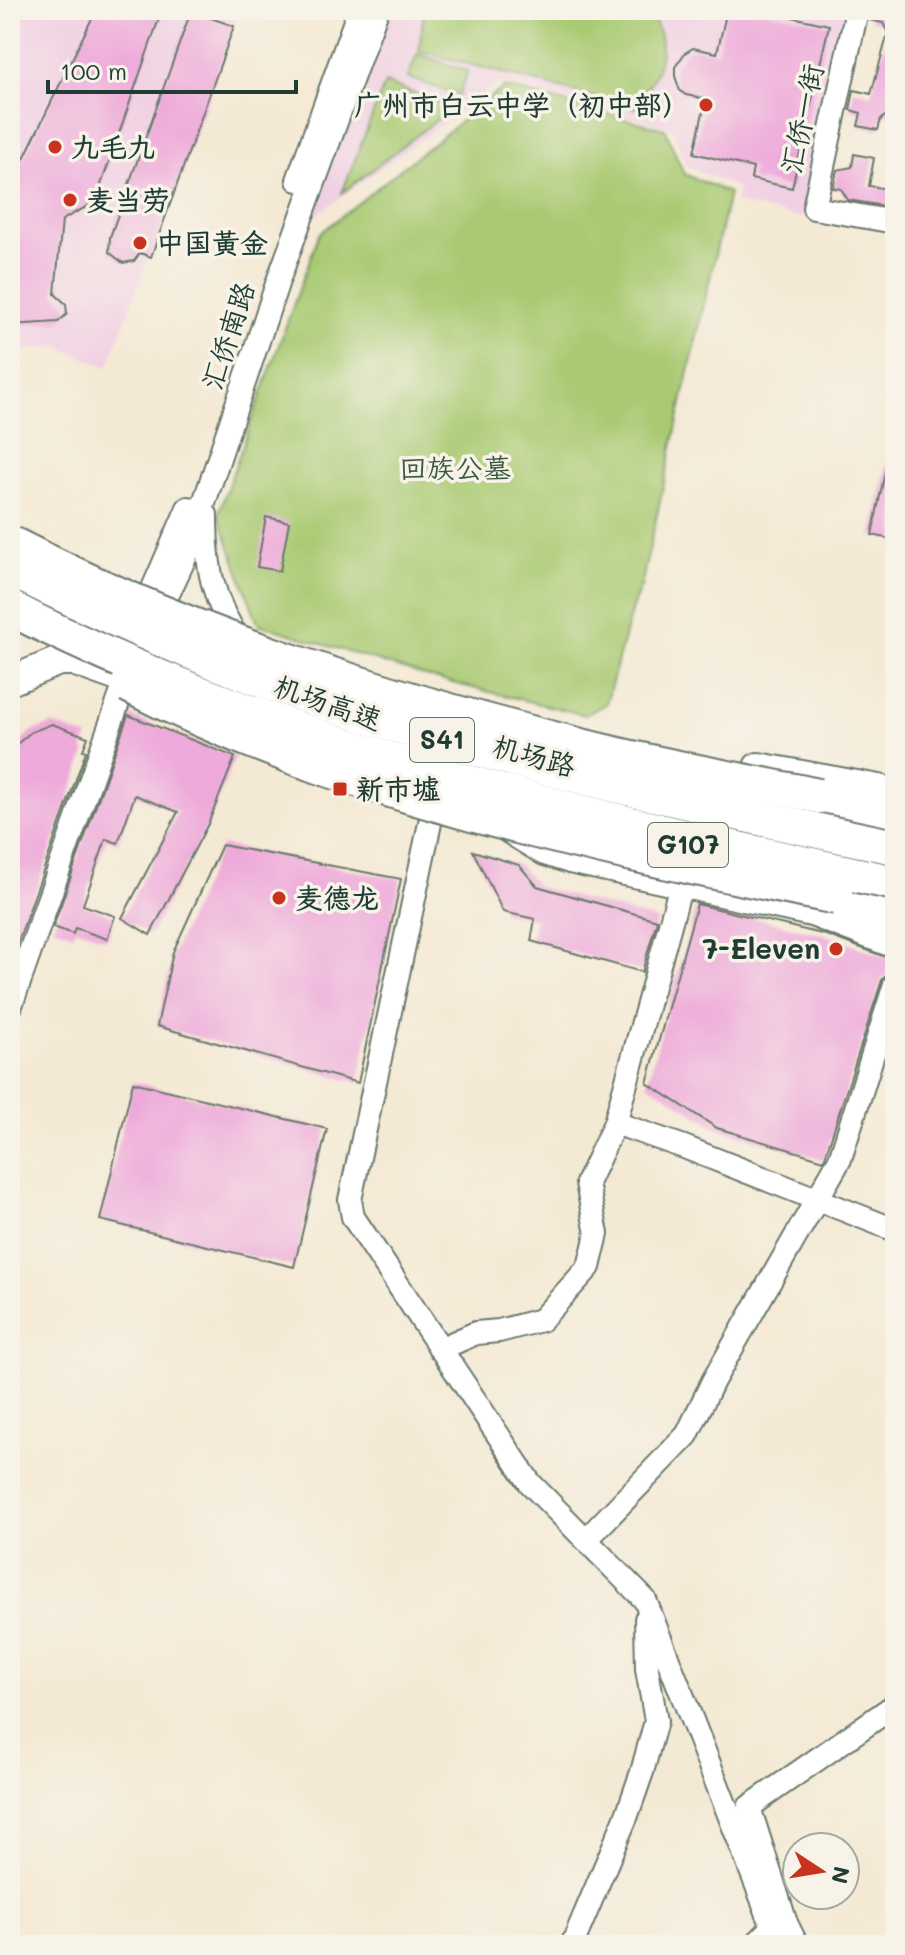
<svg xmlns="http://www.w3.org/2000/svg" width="905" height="1955" font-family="Mali,'LXGW WenKai TC',sans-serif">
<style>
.built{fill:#f1d0e3}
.green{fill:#a9ca72;stroke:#648453;stroke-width:2}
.building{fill:#eeaada}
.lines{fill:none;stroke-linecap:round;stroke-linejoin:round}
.minor-casing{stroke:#6a796c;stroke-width:26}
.major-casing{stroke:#6a796c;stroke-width:32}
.highway-casing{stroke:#6a796c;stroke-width:38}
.minor{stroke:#fff;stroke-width:22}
.major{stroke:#fff;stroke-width:28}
.highway{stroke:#fff;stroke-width:34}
.highway-bridge-casing{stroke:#6a796c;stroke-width:38;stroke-linecap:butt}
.highway-bridge{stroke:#fff;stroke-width:34}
.poi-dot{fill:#c8321e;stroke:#f7f3e8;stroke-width:3}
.labels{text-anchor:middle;stroke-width:7;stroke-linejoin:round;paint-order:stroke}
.shield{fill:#f7f3e8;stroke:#60746a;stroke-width:2}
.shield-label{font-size:26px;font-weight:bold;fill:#1f3d34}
.poi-label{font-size:28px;font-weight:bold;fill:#1f3d34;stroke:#f7f3e8;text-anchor:start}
.street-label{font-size:28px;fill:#1f3d34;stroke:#f7f3e8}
.park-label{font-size:28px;fill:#3b5940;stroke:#f7f3e8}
</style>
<rect width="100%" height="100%" fill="#f7f3e8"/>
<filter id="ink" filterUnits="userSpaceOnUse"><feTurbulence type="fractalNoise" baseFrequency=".0125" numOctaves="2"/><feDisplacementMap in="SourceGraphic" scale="16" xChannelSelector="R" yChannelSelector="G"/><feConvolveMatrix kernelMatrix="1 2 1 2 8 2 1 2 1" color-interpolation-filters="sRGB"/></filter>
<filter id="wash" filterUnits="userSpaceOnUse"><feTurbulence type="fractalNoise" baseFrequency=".006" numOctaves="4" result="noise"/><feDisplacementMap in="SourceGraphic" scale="32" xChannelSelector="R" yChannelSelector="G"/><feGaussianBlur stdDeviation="1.8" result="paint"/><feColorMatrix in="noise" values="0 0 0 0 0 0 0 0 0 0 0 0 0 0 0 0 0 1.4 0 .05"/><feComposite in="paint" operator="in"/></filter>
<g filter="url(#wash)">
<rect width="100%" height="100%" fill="#f4e9d4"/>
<g class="built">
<polygon points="10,10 240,10 108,367 59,347 10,351"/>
<polygon points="387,10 847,10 801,218 735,203 738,188 687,166 672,128 499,83 312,218"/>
</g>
<g class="green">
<path d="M424 10H644C672 31 662 77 639 96L651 100 648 111 419 51Z"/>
<polygon points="417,54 468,71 459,95 408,78"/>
<polygon points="385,83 453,107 342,193"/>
<polygon points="504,87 665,129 684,174 729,193 641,586 632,608 606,704 585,715 432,678 258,624 218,514 319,234"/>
</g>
<g id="blocks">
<g class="building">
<polygon points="96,10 162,10 95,202 62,220 55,294 66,304 67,314 58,322 10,325 10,187"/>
<polygon points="727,10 760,10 829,25 792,188 751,179 753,168 694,153 706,99 686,95 680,91 675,76 675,67 685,53 693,48 717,53"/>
<polygon points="871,10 895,10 895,110 881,119 878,130 858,126 861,113 850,110 854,90 871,94 888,33 883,23 869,20"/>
<polygon points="191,11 234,26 151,257 140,253 134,261 123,263 109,252 110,237"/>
<polygon points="854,154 874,158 869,186 895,190 895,208 848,200 841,189 833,188 837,170 852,167"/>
<polygon points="889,452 895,453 895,540 872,535"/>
<polygon points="266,517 289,522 280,571 257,567"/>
<polygon points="128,715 235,757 208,824 150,935 122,918 178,812 135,795 118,843 106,839 83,905 115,916 107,939 75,928 73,934 53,927"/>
<polygon points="52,724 88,737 83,750 86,751 10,964 10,750 31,732"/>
<polygon points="222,845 401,879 358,1083 157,1026 173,952"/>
<polygon points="473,851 519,865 537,886 657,920 642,972 531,941 535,919 503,912"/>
<polygon points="697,904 826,935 894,960 891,971 882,980 824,1160 717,1128 647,1083"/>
<polygon points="133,1082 327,1129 294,1267 100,1220"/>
</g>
</g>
</g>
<g filter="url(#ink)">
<use href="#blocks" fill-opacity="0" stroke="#6a796c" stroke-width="2"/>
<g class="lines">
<defs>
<g id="minor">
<polyline points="857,10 814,208 895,222"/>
<polyline points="298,180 359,10"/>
<path d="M206 515C206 566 212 602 242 644"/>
<polyline points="141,616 188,508"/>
<polyline points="155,622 188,551 278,281 377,10"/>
<polyline points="437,790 350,1200 353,1217 530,1483 645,1600 773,1927"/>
<polyline points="10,1008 126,680"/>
<polyline points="615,1123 684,1147 895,1230"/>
<polyline points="440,1349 476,1333 499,1331 541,1320 589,1267 597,1234 587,1183 615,1123 681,885"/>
<polyline points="586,1540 687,1435 713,1381 840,1159 895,984"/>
<polyline points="786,1923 797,1945"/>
<polyline points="572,1945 627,1815 642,1772 656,1721 647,1669 646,1619"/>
<polyline points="755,1945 773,1927 786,1923 749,1807 895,1705"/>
</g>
<g id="major">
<polyline points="10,681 59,661 73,661 126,680 151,685"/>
<polyline points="758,767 895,792"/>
<polyline points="511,830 545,851 570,859 812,912 895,944"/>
</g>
<g id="highway">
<polyline points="819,796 895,812"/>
<polyline points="836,897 895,913"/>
</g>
</defs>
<use href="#minor" class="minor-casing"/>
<use href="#major" class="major-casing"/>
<use href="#highway" class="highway-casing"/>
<use href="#minor" class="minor"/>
<use href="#major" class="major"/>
<use href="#highway" class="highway"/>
<defs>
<g id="highway-bridge">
<path d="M10 543C189 635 386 697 581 746 659 766 740 780 819 796"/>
<path d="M10 569C99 613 188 654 281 687 481 759 688 804 895 847"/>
<path d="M10 608C286 750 593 819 895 883"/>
<path d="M128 685C344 796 599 849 836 897"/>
</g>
</defs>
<use href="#highway-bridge" class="highway-bridge-casing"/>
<use href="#highway-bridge" class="highway-bridge"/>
</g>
</g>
<g class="poi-dot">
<circle cx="706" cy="105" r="8"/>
<circle cx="55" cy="147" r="8"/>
<circle cx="70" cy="200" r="8"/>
<circle cx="140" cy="243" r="8"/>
<rect x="332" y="781" width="16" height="16" rx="4"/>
<circle cx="279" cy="898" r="8"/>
<circle cx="836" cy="949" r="8"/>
</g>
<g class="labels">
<g class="shield">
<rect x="410" y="718" width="64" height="44" rx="6"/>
<rect x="648" y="823" width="80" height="44" rx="6"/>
</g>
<g class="shield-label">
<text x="442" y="749">S41</text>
<text x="688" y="854">G107</text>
</g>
<g class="poi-label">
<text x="690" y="115" text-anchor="end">广州市白云中学（初中部）</text>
<text x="71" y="157">九毛九</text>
<text x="86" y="210">麦当劳</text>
<text x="156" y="253">中国黄金</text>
<text x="356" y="799">新市墟</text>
<text x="295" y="908">麦德龙</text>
<text x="820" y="959" text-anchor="end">7-Eleven</text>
</g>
<g class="street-label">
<text transform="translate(802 119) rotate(-78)" y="10">汇侨一街</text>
<text transform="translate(228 336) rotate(-72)" y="10">汇侨南路</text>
<text transform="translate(328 703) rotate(19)" y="10">机场高速</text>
<text transform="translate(534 756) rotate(15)" y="10">机场路</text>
</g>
<g class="park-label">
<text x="455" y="478">回族公墓</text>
</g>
</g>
<rect width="905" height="1955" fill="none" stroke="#f7f3e8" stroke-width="40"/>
<g transform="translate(821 1871) rotate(102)"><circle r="38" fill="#f7f3e8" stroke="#a1aaa0" stroke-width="2"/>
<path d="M0-6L14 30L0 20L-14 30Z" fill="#c8321e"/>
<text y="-12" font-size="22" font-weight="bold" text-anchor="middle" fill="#1f3d34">N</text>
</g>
<path d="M48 80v12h248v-12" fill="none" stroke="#1f3d34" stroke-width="4"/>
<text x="60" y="80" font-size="24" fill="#1f3d34" stroke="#f7f3e8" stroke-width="6" paint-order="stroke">100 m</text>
</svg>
